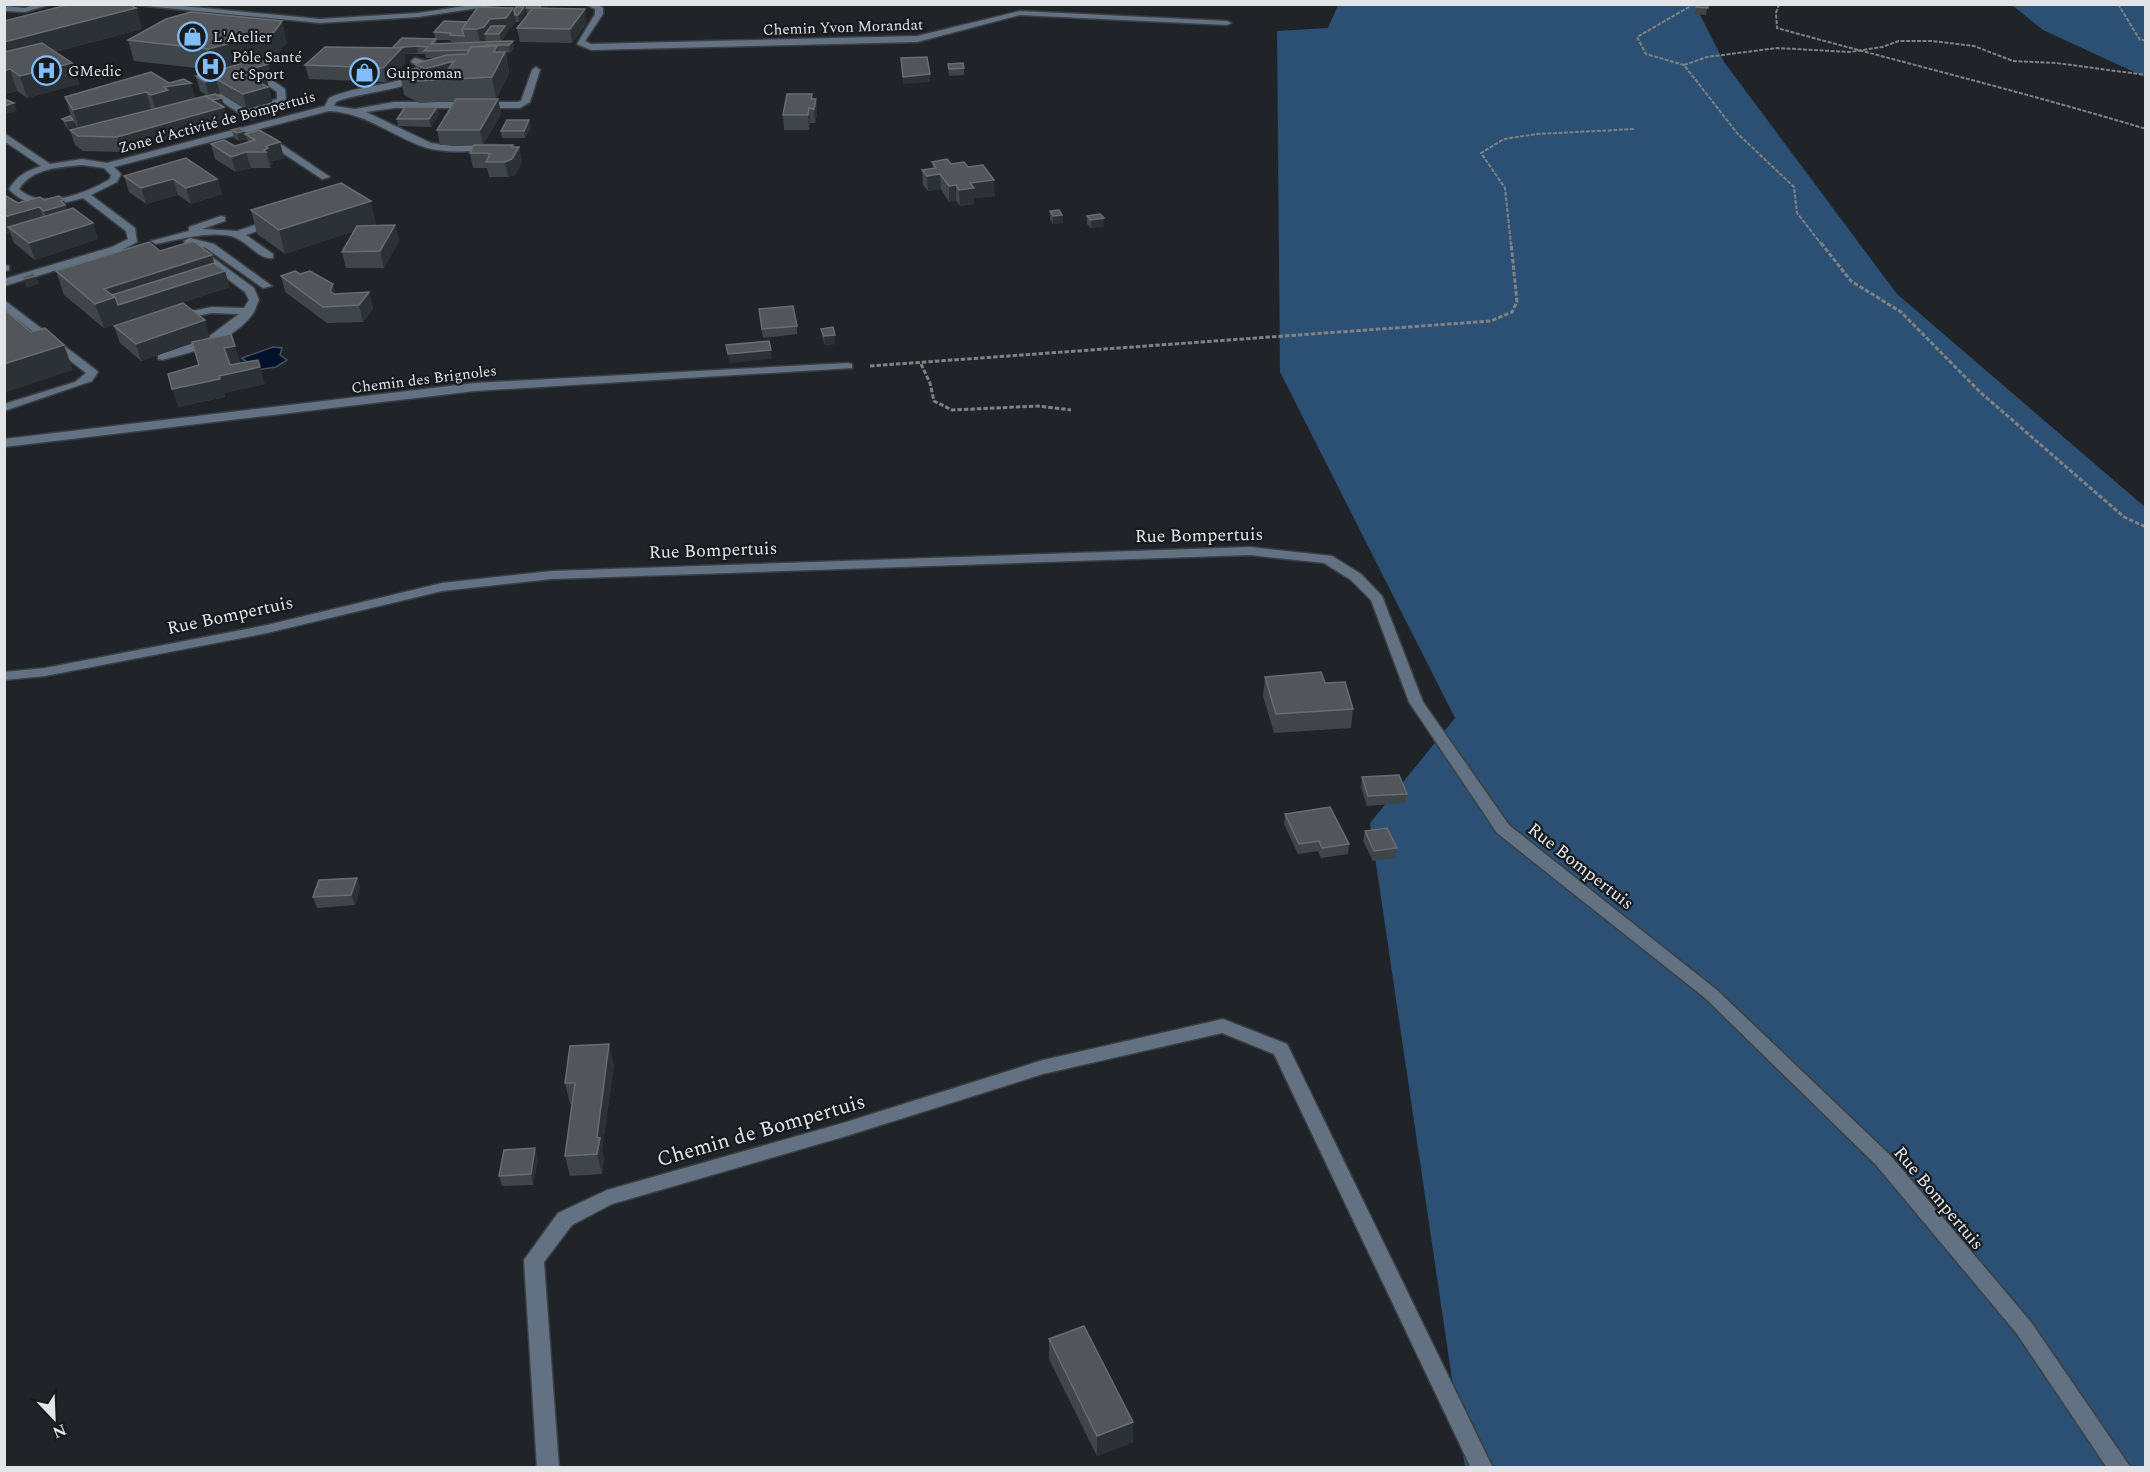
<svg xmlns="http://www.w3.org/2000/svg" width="2150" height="1472" font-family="Spectral,serif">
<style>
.forest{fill:#2b5073}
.water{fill:#001129;stroke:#445162;stroke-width:1.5}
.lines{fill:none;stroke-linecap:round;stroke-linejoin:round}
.minor-casing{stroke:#3b3f43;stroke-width:3}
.path-far1{stroke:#7e8285;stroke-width:2;stroke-dasharray:4 1.5;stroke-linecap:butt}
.path{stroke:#7e8285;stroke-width:3;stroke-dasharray:4.5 2;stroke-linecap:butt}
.minor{fill:#627283;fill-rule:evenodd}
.wall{fill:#404549;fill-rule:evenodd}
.shaded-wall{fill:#2c3135}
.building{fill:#52565a;stroke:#686d70;stroke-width:1.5}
.labels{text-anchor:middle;stroke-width:4.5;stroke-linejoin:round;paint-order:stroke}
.far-street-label{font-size:15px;fill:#e2e5e8;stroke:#171b1f}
.far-poi-label{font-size:15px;fill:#e2e5e8;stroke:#171b1f;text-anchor:start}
.street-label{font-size:18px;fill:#e2e5e8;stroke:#171b1f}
.near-street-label{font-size:21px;fill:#e2e5e8;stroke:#171b1f}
</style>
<rect width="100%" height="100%" fill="#202428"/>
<g class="forest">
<polygon points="1338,5 1695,5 1724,62 1897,294 2145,507 2145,1467 1465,1467 1370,823 1455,718 1280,372 1277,31 1328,28"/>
<polygon points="2012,5 2145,5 2145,77 2043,30"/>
</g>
<polygon class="water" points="273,347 282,348 280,355 287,360 276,367 257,370 242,358"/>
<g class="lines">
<defs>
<g id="minor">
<polygon points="37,4 52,4 25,12 4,11 4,6 25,8"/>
<polygon points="125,4 162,4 320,19 418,13 479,4 505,4 418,17 320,23"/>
<polygon points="584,4 597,4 603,8 603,14 585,41 591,44 917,36 1020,11 1227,21 1231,23 1227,25 1020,15 917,42 591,50 577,44 595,14 595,9"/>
<path d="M415 58 429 62 434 68C423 90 359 91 336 102L334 106 355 109 394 102H518L521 101 532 70 536 67 540 70 530 102 520 108H394L366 112 431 143 452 146 496 145 498 147 493 150C470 151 446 154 424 147 390 135 366 113 329 111L114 167 121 174 117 182 91 195 135 228 137 242 120 251 4 286V279L112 247 128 239 126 231 83 198C58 205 28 211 9 189 17 176 26 171 41 166L4 141V133L50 164 82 159 107 163 325 106 329 98C360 84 395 87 424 70L423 66 412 63 411 61ZM82 165 104 168 111 175 110 179C87 193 42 211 19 189 32 168 60 167 82 165Z"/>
<polygon points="266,80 272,80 285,89 286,101 251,113 256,117 254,119 248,119 213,96 221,94 245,109 277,99 277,92 266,84"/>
<polygon points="263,136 269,136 330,177 322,179 263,140"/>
<path d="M221 216 225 217V221L202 229 237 231 269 220H277V224L246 235 273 254V258C259 260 249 243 236 238 217 229 176 240 156 244L151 241 189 231V227Z"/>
<path d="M190 238 214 244 272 286 263 288 206 248 197 246 254 288 259 300C257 304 255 310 254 312 236 340 192 353 162 360L158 359V355L211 335 239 314 212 313 175 320 169 317 171 315 212 307 244 308 249 300 245 292 189 250 184 241Z"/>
<polygon points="4,265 9,266 9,270 4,271"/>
<polygon points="4,300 96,370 98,372 92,381 4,411 4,404 75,382 86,373 4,309"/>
<polygon points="848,363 852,364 852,368 475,391 4,447 4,439 475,383"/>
<polygon points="1250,547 1332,556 1361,574 1382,596 1423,702 1509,825 1717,990 1890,1155 2031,1322 2131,1468 2107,1468 2017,1334 1876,1165 1705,998 1497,833 1409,702 1371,600 1351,580 1324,563 1250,555 552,579 442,591 267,633 45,676 4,680 4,672 45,668 267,625 442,583 552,571"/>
<polygon points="1223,1019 1287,1044 1493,1468 1471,1468 1274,1054 1222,1033 1043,1074 843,1137 612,1204 572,1225 544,1262 559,1468 537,1468 524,1260 558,1213 607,1190 843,1123 1043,1060"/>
</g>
</defs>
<use href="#minor" class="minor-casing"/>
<g class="path-far1">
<polyline points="1694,4 1637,37 1646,54 1684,65 1737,133 1794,187 1797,213 1822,245"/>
<path d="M1779 4 1776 13 1777 28C1900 62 2024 92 2146 129"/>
<polyline points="2118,4 2140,40 2146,40"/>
<polyline points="1684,65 1707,57 1777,48 1850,52 1882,47 1899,41 1932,41 1974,46 2013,61 2056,63 2146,75"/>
<polyline points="1511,245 1505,188 1481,153 1504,139 1537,134 1635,129"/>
</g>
<g class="path">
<polyline points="1821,243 1851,281 1901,312 1981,393 2124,517 2146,527"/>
<polyline points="921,364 930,383 934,401 952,410 1038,406 1071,410"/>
<polyline points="870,366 1491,321 1512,312 1517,302 1511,243"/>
</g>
<use href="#minor" class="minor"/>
</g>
<g class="wall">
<polygon points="71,4 131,4 136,8 142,29 55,52 72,63 79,84 27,98 17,91 4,94 4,21"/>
<polygon points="1697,4 1708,4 1706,15 1695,14"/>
<polygon points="548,6 546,9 587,23 572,43 520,42 517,28 528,15 527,15 526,8"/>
<path d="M524 7 525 14 519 22H516L508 31 506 32 507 33 501 41H486L483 42 513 41 514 48 510 53 506 52 509 73 496 99H498L501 114 483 145H513V147H519L522 162 515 175 508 177H489L487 168H473L470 153 474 145H440L437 130 455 101 420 103 404 95 400 73 416 69 415 64 435 58H426L425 54H404L405 63 386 82 309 79 305 65 392 48 435 39 434 32 467 22ZM436 40H450L451 42 464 43 437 44Z"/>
<polygon points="128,40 287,42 279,53 214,70 134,61"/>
<polygon points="268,64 272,79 267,80 272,102 247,109 220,93 216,94 224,105 222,106 224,107 228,122 122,152 83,151 75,145 70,130 77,128 73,120 75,127 68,129 65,126 62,119 72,119 65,97 169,83 195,98 206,97 208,96 200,91 196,76"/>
<polygon points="948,64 964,68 964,75 949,76"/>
<polygon points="812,97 814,99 816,99 817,114 815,123 810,123 809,130 784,130 783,115"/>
<polygon points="437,107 439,114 431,127 398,126 397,119"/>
<polygon points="531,127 525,138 502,138 501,131"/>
<polygon points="232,130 245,131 247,139 239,141 234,138"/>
<polygon points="245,134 284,158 272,161 273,164 270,165 271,168 251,168 236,172 215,159 211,144 235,146 248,142"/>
<polygon points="932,162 951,164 995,196 974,198 974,204 960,206 956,201 949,202 941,189 928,191 923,185 922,170 933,168"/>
<polygon points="124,176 217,179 222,194 191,204 178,195 146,204 129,192"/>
<polygon points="44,200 67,210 93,223 98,239 35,260 14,243 10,233 4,234 18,203"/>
<polygon points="251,210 376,224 372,226 395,225 399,241 384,268 346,268 342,252 354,231 285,254 257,234"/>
<polygon points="1050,211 1062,215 1063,223 1053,224 1050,219"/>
<polygon points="1087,216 1104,218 1104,226 1091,228 1087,224"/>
<polygon points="160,251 214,263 230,287 104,328 64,295 56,271"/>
<polygon points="300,274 335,294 369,292 373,309 363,322 327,323 285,292 281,276"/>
<polygon points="760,318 797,326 797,334 763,338"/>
<polygon points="114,326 210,337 201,340 235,346 240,363 265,384 224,393 225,397 178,407 199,365 193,343 141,361 120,343"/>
<polygon points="821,329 835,344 825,345 822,337"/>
<polygon points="1265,677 1325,683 1353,709 1351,728 1274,733 1263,696"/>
<polygon points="1362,777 1407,794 1405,803 1367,806 1361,787"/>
<polygon points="1285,814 1349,844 1348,854 1321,858 1318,851 1298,854 1284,824"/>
<polygon points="1365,831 1397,848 1395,858 1373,861 1363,841"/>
<polygon points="357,878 360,888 355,905 317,908 313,897"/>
<polygon points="614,1064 602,1150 604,1158 602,1174 570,1176 565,1156 572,1104 570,1104 565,1083"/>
<polygon points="538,1159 533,1185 502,1186 499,1176"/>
<polygon points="1049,1339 1133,1442 1097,1456 1049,1359"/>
</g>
<g class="shaded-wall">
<polygon points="124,4 131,4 132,9 136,8 142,29 4,65 4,42"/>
<polygon points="542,4 548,4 548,6 540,15 539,8"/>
<polygon points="524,7 525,14 519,22 518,15"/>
<polygon points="513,8 516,22 508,31 506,32 507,33 501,41 499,34 485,34 486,41 480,43 477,29 490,19"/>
<polygon points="585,9 587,23 572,43 570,29"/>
<polygon points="282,21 287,42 279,53 214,70 208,49"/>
<polygon points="513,41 514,48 510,53 509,45"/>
<polygon points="417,46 418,53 404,54 405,63 386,82 383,68 392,48"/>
<polygon points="497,46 500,63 505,52 509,73 496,99 492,77 494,52"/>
<polygon points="454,61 458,79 427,81 425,69"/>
<polygon points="72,63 79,84 27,98 20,76"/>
<polygon points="268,64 272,79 267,80 272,102 247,109 243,94 241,72"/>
<polygon points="10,69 17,91 4,94 4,71"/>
<polygon points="930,74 930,82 903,84 903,77"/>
<polygon points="216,79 220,93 209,96 205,82"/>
<polygon points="191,83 197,104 158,117 151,95 164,87"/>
<polygon points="146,92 153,114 80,132 73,110"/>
<polygon points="222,98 224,105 210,109 208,102"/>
<polygon points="498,99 501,114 483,145 480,130"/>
<polygon points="816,99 817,114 815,123 814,109"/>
<polygon points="14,103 17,111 4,114 4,106"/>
<polygon points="224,107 228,122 122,152 117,137"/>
<polygon points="437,107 439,114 431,127 429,119"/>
<polygon points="809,108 810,123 809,130 808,115"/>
<polygon points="73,120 75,127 68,129 66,121"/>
<polygon points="529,120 531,127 525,138 524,131"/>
<polygon points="245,131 247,139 239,141 237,133"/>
<polygon points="280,142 284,158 272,161 273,164 270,165 266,152 264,150 266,146"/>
<polygon points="513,145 515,154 519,147 522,162 515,175 508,177 505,162"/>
<polygon points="246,152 251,168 236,172 231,157"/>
<polygon points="940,174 941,189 928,191 927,176"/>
<polygon points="173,179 178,195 146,204 141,188"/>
<polygon points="217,179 222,194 191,204 186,188"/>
<polygon points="994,180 995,196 974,198 974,204 960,206 959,190 970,183"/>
<polygon points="956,185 956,201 949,202 949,186"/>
<polygon points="64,200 69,216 50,227 44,211"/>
<polygon points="371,201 376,224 285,254 279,230"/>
<polygon points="39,207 45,223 8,227 10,233 4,234 4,217"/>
<polygon points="1062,215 1063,223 1053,224 1053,216"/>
<polygon points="1104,218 1104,226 1091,228 1091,220"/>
<polygon points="93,223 98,239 35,260 29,243"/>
<polygon points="395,225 399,241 384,268 380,251"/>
<polygon points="212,255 217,273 225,271 230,287 104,328 95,304 104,289"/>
<polygon points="36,276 39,284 27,288 24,279"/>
<polygon points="333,284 337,301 334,307 330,291"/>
<polygon points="369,292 373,309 363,322 359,305"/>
<polygon points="205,320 210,337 141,361 136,344"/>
<polygon points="835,335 835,344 825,345 824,336"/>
<polygon points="64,345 73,370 4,393 4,364"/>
<polygon points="235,346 240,363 229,365 224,348"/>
<polygon points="771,350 772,359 729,363 728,354"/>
<polygon points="260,367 265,384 224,393 225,397 178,407 172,389 219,376"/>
<polygon points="357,878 360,888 355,905 351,895"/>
<polygon points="609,1044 614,1064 602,1150 604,1158 602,1174 597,1154 597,1137"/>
<polygon points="535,1148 538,1159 533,1185 531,1174"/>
<polygon points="1133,1422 1133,1442 1097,1456 1097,1436"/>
</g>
<g class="building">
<polygon points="71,4 129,4 136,8 4,42 4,21"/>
<polygon points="528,4 542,4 539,8 526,8"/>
<polygon points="1697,4 1708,4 1708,8 1696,7"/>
<polygon points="478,7 513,8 506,18 490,19 484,27 477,29 462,29"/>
<polygon points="516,7 524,7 518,15 515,15 514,10"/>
<polygon points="533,8 585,9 570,29 517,28"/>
<polygon points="191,12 282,21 274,32 208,49 128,40 166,19"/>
<polygon points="444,21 467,22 462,29 464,36 450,35 451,33 434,32"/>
<polygon points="491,26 505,26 499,34 485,34"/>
<polygon points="402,38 436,39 431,44 513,41 509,45 486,45 485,46 471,47 469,50 424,51 428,47 417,46 392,48"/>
<polygon points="42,43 72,63 20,76 10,69 4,71 4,52"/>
<polygon points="497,46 494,52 505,52 492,77 416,81 400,73 416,68 428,74 445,74 454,61 425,69 415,64 447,55 467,54 471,47"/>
<polygon points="325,47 402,48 383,68 305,65"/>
<polygon points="927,57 930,74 903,77 901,58"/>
<polygon points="259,59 268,64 241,72 252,78 262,75 267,78 257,81 268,87 243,94 216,79 205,82 196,76"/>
<polygon points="963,63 964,68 949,69 948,64"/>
<polygon points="151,72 169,83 184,79 191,83 164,87 168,90 151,95 146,92 73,110 65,97"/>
<polygon points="215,94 222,98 213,100 206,96"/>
<polygon points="787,94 812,94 811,99 816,99 814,109 809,108 808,115 783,115"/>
<polygon points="205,96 224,107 117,137 78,136 70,130"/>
<polygon points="4,99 14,103 4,106"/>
<polygon points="456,99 498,99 480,130 437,130"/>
<polygon points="405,107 437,107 429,119 397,119"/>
<polygon points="70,116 73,120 66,121 62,119"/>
<polygon points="507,120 529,120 524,131 501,131"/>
<polygon points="240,128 245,131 237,133 232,130"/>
<polygon points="259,130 280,142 266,146 268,148 264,150 266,152 246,152 231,157 211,144 224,140 235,146 255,140 245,134"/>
<polygon points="474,145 513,145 512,147 519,147 512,159 505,162 486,162 490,154 487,153 470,153"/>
<polygon points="186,158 217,179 186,188 173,179 141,188 124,176"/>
<polygon points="947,159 951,164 964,162 968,167 983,165 994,180 970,183 974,188 959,190 956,185 949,186 940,174 927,176 922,170 936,168 932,162"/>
<polygon points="341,183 371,201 279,230 251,210"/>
<polygon points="4,195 18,203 40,197 44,200 59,196 64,200 61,201 65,205 44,211 39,207 4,217"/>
<polygon points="73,208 93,223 29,243 8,227"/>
<polygon points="1059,210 1062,215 1053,216 1050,211"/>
<polygon points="1100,214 1104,218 1091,220 1087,216"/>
<polygon points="395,225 380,251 342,252 357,226"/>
<polygon points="193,241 212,255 104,289 115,297 95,304 56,271 149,242 160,251"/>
<polygon points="214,263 225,271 118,305 115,297 112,295"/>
<polygon points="295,271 300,274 310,271 333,284 330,291 334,294 369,292 359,305 323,307 281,276"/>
<polygon points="33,273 36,276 24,279 22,277"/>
<polygon points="183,303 205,320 136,344 114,326"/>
<polygon points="793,306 797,326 762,329 759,309"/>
<polygon points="4,309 31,332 45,328 64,345 4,364"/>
<polygon points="833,327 835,335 824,336 821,329"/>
<polygon points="231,334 235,346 224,348 230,365 258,360 260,367 219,376 220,379 172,389 168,374 199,365 192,342"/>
<polygon points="769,341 771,350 728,354 726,345"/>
<polygon points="1321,672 1325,683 1345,682 1353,709 1276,714 1265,677"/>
<polygon points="1399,775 1407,794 1368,796 1362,777"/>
<polygon points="1330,807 1349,844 1322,848 1319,841 1299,844 1285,814"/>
<polygon points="1387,828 1397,848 1374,851 1365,831"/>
<polygon points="357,878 351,895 313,897 319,880"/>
<polygon points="609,1044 597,1137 600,1138 597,1154 565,1156 575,1083 565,1083 570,1046"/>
<polygon points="535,1148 531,1174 499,1176 504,1150"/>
<polygon points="1084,1326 1133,1422 1097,1436 1049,1339"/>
</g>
<defs>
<symbol id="shop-ring" viewBox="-11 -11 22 22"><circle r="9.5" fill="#171b1f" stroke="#80bdfa" stroke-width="1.5"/><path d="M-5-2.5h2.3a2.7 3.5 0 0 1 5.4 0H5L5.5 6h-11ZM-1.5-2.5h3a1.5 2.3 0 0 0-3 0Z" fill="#80bdfa"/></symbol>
<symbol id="hospital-ring" viewBox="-11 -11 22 22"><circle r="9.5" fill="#171b1f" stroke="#80bdfa" stroke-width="1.5"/><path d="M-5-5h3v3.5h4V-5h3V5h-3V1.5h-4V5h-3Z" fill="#80bdfa"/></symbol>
</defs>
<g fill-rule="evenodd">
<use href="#shop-ring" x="176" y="20" width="33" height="33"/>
<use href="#hospital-ring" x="194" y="50" width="33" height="33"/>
<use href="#hospital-ring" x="30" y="54" width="33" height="33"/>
<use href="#shop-ring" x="348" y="56" width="33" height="33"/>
</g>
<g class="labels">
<g class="far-street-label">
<text transform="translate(843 27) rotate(-2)" y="5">Chemin Yvon Morandat</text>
<text transform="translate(217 122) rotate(-15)" y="5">Zone d'Activité de Bompertuis</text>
<text transform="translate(424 379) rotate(-7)" y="5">Chemin des Brignoles</text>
</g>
<g class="far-poi-label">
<text x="213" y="42">L'Atelier</text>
<text x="232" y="62">Pôle Santé<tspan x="232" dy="17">et Sport</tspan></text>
<text x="68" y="76">GMedic</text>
<text x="386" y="78">Guiproman</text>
</g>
<g class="street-label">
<text transform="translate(1199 535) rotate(-1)" y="6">Rue Bompertuis</text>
<text transform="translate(713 550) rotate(-2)" y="6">Rue Bompertuis</text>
<text transform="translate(230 615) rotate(-12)" y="6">Rue Bompertuis</text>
<text transform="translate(1581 866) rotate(38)" y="6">Rue Bompertuis</text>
<text transform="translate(1939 1198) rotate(50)" y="6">Rue Bompertuis</text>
</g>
<g class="near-street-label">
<text transform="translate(761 1130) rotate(-16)" y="7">Chemin de Bompertuis</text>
</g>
</g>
<rect width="2150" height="1472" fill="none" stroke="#e2e5e8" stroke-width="12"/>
<g transform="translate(54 1418) rotate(157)" stroke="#171b1f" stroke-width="4.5" paint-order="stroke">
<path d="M0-4.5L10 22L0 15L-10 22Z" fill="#e2e5e8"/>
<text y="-9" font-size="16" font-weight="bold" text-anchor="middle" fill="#e2e5e8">N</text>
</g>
</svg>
